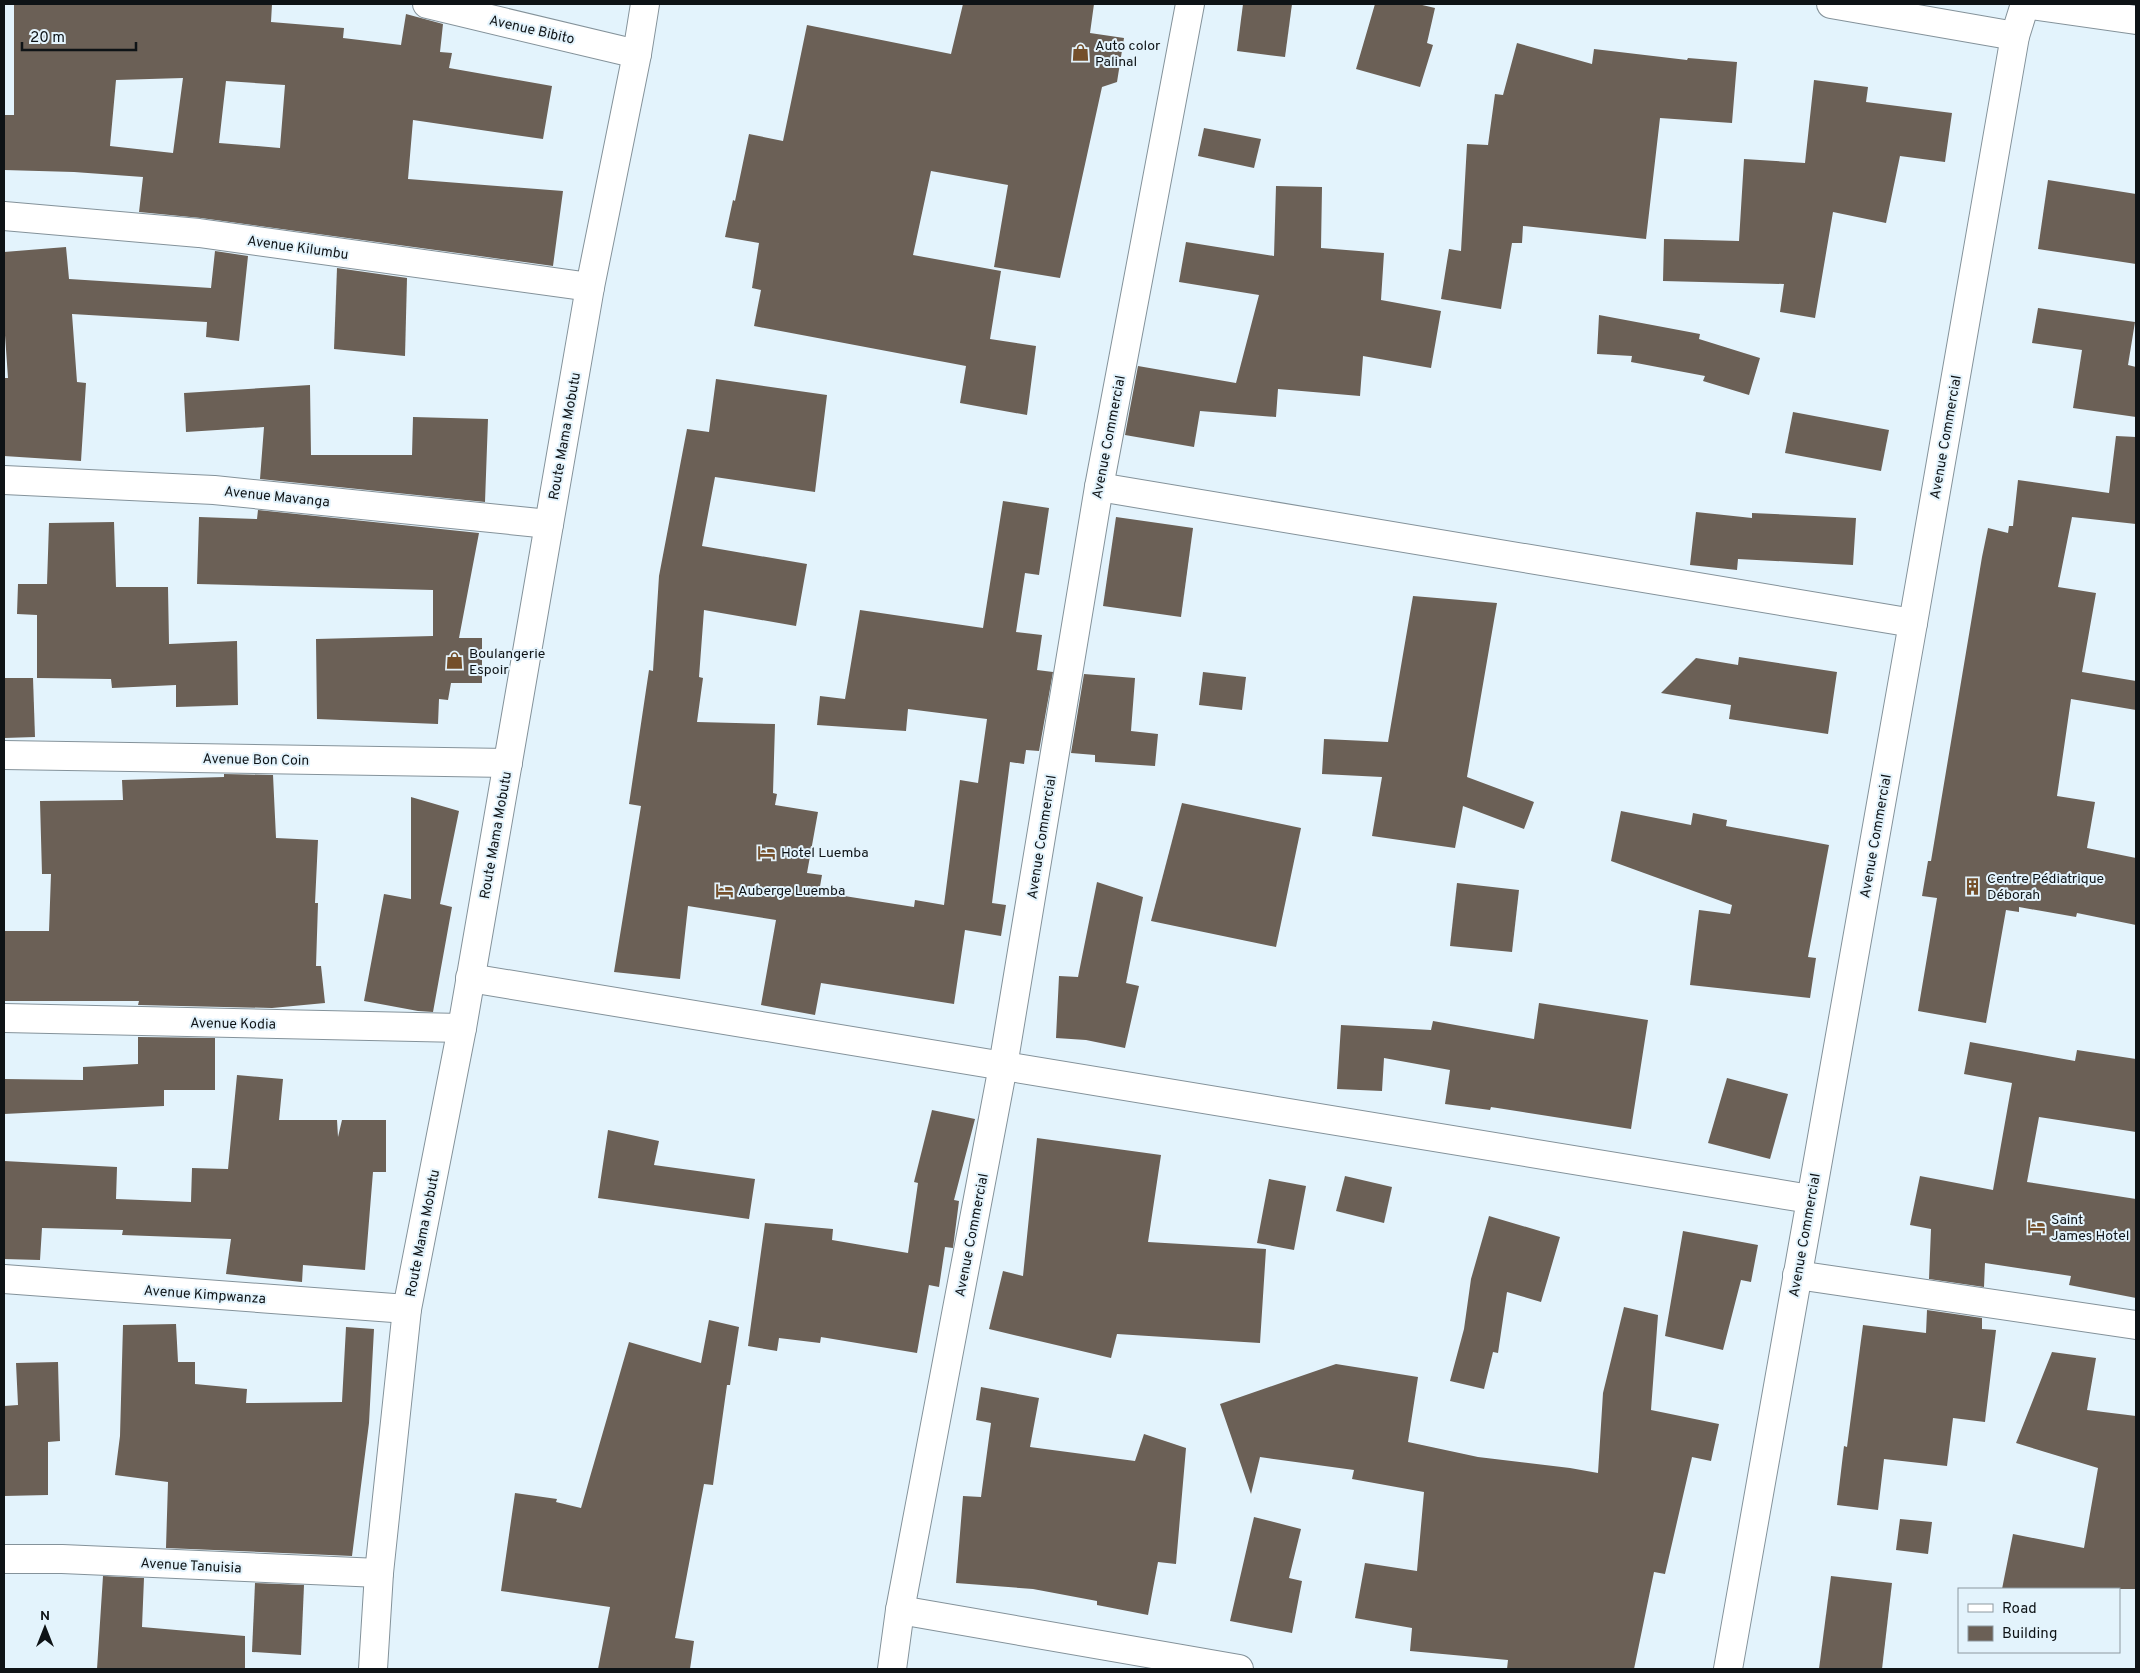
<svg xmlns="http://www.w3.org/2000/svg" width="2140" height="1673" font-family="Overpass,sans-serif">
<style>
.building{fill:#6b6056;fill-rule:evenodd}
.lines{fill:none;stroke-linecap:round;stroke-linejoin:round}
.minor-casing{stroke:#84929a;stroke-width:30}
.minor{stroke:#fff;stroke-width:28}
.labels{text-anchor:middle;stroke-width:4;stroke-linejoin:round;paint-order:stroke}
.street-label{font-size:14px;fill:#0e1316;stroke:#e3f3fc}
.poi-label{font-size:14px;fill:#0e1316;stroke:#e3f3fc;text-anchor:start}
</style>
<rect width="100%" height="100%" fill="#e3f3fc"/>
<g class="building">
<path d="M14 4H272L271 22 344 28 343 38 401 45 406 14 443 24 440 52 452 53 449 68 552 86 543 139 413 120 408 179 563 191 553 266 201 218 139 212 143 177 74 172 4 170V115H14ZM183 78 173 153 110 146 116 80ZM226 81 285 85 280 148 219 143Z"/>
<polygon points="963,4 1094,4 1090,33 1124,38 1117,82 1102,87 1060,278 994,267 1008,185 931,171 913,255 1001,271 990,339 1036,346 1027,415 960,403 966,366 754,326 761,290 752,288 759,243 725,237 733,200 735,201 749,134 783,141 807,25 951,54"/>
<polygon points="1243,4 1292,4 1285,57 1237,51"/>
<polygon points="1375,4 1418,4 1435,8 1427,43 1433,45 1420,87 1356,69"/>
<polygon points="1517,43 1592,64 1594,49 1687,60 1688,58 1737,62 1732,123 1660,118 1646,239 1523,226 1522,243 1512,243 1501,309 1441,299 1449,249 1461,251 1467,144 1488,145 1495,94 1503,95"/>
<polygon points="1814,80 1868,87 1866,102 1952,113 1945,162 1900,156 1886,223 1833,212 1815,318 1780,312 1784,284 1663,281 1664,239 1739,241 1744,159 1805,163"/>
<polygon points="1204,128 1261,139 1254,168 1198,156"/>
<polygon points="2048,180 2136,194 2136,264 2038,249"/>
<polygon points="1276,186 1322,187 1321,248 1384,253 1381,300 1441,311 1431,368 1363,356 1360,396 1278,389 1276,417 1200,411 1194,447 1125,435 1138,366 1236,383 1259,295 1179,282 1186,242 1274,256"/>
<polygon points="66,247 69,279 211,288 215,251 248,256 239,341 206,337 207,322 72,314 77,382 86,383 81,461 4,456 4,378 8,378 4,321 4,252"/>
<polygon points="337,268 407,278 405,356 334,349"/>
<polygon points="2038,308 2135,322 2128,365 2136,367 2136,417 2073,408 2082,350 2032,343"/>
<polygon points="1599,315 1700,334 1699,339 1760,358 1749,395 1703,381 1705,376 1631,362 1632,356 1597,354"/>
<polygon points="716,379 827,395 815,492 715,477 702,546 807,564 796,626 704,610 699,677 703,678 697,722 775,724 773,793 777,794 775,805 818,812 807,873 822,875 819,892 914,907 915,900 944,905 960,780 978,783 987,719 908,709 906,731 817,725 820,696 845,699 860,610 983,628 1003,501 1049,508 1039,575 1025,573 1016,632 1042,635 1037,670 1053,672 1039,751 1026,750 1024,764 1010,762 992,903 1006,905 1001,936 965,930 954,1004 821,983 815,1015 761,1005 776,920 688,906 680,979 614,972 641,806 629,804 649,670 653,671 659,576 687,429 709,432"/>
<polygon points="310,385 311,455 412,455 413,417 488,419 485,502 260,479 264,427 186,432 184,393"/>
<polygon points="1793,412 1889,430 1881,471 1785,453"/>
<polygon points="2116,436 2136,437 2136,524 2072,517 2058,587 2096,593 2082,672 2136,681 2136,710 2071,699 2057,796 2095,802 2087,848 2136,858 2136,925 2077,913 2076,917 2019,907 2019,912 2006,910 1986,1023 1918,1011 1937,898 1922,896 1928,861 1931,861 1982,557 1988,528 2008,533 2009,526 2013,526 2018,480 2109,493"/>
<polygon points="258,510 479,533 459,638 482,638 482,683 451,683 448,700 439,699 438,724 317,719 316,639 433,636 433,590 197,584 199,517 257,519"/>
<polygon points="1696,512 1752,518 1752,513 1856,518 1853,565 1738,559 1737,570 1690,565"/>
<polygon points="1116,517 1193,528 1181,617 1103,606"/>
<polygon points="114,522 116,587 168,587 169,644 237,641 238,705 176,707 176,685 112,688 111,679 37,678 37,615 17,614 18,584 47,584 49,523"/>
<polygon points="1413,596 1497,603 1467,777 1534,802 1524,829 1463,806 1455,848 1372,836 1382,777 1322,774 1324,739 1388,742"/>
<polygon points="1739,657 1837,672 1828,734 1729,719 1731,705 1661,693 1696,658 1738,665"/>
<polygon points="1203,672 1246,677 1242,710 1199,705"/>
<polygon points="1084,674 1135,678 1131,731 1158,734 1155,766 1095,762 1095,755 1071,753"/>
<polygon points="4,678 33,678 35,737 4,738"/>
<polygon points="224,774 273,775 276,838 318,840 315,903 318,903 316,966 321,966 325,1003 272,1008 138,1005 139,1001 4,1001 4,931 49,931 51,874 42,874 40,801 123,800 122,780 224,777"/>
<polygon points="411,797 459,811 440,904 452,907 433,1012 418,1011 364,1001 384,894 411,899"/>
<polygon points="1182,803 1301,828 1276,947 1151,921"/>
<polygon points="1621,811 1691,825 1693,813 1727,820 1726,826 1829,845 1808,957 1816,958 1810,998 1690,985 1699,910 1730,914 1732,905 1611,861"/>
<polygon points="1097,882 1143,897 1126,983 1139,986 1125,1048 1086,1040 1056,1038 1059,976 1078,977"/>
<polygon points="1457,883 1519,890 1512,952 1450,946"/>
<polygon points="1539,1003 1648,1020 1631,1129 1491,1107 1490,1110 1445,1104 1450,1070 1384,1058 1382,1091 1337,1089 1341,1025 1431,1030 1433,1021 1534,1039"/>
<polygon points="138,1037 215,1038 215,1090 164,1090 164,1106 4,1114 4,1079 83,1080 83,1067 138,1064"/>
<polygon points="1970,1042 2075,1061 2077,1050 2136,1059 2136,1132 2039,1117 2027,1182 2136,1199 2136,1298 2069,1285 2071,1276 1985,1263 1984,1287 1929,1279 1931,1229 1910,1225 1920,1176 1993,1190 2012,1083 1964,1074"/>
<polygon points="237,1075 283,1079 279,1120 337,1120 338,1137 342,1120 386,1120 386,1172 373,1172 365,1270 303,1265 302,1282 226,1274 231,1239 122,1235 123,1230 42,1228 40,1260 4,1259 4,1161 117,1167 116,1199 191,1202 192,1168 228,1169"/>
<polygon points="1727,1078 1788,1094 1770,1159 1708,1143"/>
<polygon points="932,1110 975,1119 954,1200 959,1201 953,1248 945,1247 939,1287 929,1285 917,1353 821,1337 820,1343 779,1338 777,1351 748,1346 765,1223 833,1229 832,1240 908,1253 918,1183 914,1182"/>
<polygon points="608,1130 659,1141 654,1165 755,1179 749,1219 598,1198"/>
<polygon points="1037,1138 1161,1155 1148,1242 1266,1249 1260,1343 1117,1334 1111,1358 989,1329 1003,1271 1023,1276"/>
<polygon points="1345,1176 1392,1187 1384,1223 1336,1211"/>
<polygon points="1269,1179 1306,1186 1294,1250 1257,1243"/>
<polygon points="1489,1216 1560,1237 1541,1302 1507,1292 1498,1353 1493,1352 1484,1389 1450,1381 1464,1329 1471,1279"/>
<polygon points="1683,1231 1758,1245 1751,1282 1741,1280 1723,1350 1665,1336"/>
<polygon points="1624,1307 1658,1315 1651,1410 1719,1424 1711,1461 1692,1457 1665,1574 1654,1572 1634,1669 1507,1669 1508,1660 1410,1651 1412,1628 1355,1618 1365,1563 1417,1571 1424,1492 1352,1479 1354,1470 1260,1457 1251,1494 1220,1404 1336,1364 1418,1377 1408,1442 1478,1457 1570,1468 1598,1473 1603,1393"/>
<polygon points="1927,1310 1982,1318 1982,1329 1996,1330 1985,1422 1953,1418 1947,1466 1884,1459 1878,1510 1837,1505 1844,1446 1847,1447 1863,1325 1926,1333"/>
<polygon points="709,1320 739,1327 730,1385 727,1385 713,1485 704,1484 675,1638 694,1641 690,1669 598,1669 610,1607 501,1591 515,1493 557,1499 556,1502 581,1508 629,1342 701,1363"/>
<polygon points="176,1324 178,1362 195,1362 195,1384 247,1389 246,1403 342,1402 346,1327 374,1329 369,1423 352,1556 166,1548 168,1482 115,1475 120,1436 123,1325"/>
<polygon points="2052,1352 2096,1358 2087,1410 2136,1416 2136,1589 2002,1589 2013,1534 2084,1548 2098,1468 2016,1443"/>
<polygon points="58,1362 60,1441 48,1442 48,1495 4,1496 4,1406 18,1405 16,1363"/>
<polygon points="981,1387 1039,1398 1030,1447 1135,1461 1144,1434 1186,1448 1176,1564 1158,1562 1148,1615 1097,1605 1097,1601 1033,1589 956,1583 963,1496 981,1497 991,1423 976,1420"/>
<polygon points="1254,1517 1301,1529 1289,1578 1302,1581 1292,1633 1230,1621"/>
<polygon points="1900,1519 1932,1522 1928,1554 1896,1550"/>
<polygon points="103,1576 144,1578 142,1627 245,1636 245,1669 97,1669"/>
<polygon points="1831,1576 1892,1583 1882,1669 1819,1669"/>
<polygon points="255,1583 304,1585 301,1655 252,1652"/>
</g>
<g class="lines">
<defs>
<g id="minor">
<polyline points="427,4 637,54"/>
<polyline points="1831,4 2015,36"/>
<polyline points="2025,4 2136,20"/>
<polyline points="4,216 199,233 590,287"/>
<polyline points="4,480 214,490 549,524"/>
<polyline points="1099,487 1913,623"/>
<polyline points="4,755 508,763"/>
<polyline points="470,978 1810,1199"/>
<polyline points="4,1018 462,1028"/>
<polyline points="1797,1275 2136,1325"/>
<polyline points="4,1279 407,1309"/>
<polyline points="4,1559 62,1559 379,1573"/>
<polyline points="900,1610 1239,1669"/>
<polyline points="373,1669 379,1573 407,1309 462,1028 590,287 637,54 645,4"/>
<polyline points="892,1669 900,1610 1003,1066 1099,487 1190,4"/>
<polyline points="1728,1669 1913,623 2015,36 2025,4"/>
</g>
</defs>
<use href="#minor" class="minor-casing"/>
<use href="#minor" class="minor"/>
</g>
<defs>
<symbol id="shop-bare" viewBox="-9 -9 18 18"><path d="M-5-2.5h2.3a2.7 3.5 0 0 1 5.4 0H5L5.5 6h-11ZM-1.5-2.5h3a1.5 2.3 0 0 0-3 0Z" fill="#744f2a" stroke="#e3f3fc" stroke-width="2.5" paint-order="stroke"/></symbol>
<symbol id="hotel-bare" viewBox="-9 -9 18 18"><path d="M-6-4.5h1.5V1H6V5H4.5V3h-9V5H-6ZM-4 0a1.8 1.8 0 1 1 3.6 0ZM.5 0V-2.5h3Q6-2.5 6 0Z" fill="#744f2a" stroke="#e3f3fc" stroke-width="2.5" paint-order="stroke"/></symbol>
<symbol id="building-bare" viewBox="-9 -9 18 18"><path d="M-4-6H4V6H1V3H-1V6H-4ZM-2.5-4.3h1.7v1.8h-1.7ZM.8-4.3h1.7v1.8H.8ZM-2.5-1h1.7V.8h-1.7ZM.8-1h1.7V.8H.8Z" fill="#744f2a" stroke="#e3f3fc" stroke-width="2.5" paint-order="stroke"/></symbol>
</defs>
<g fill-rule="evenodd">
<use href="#shop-bare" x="1068" y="40" width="25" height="25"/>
<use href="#shop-bare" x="442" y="648" width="25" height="25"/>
<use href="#hotel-bare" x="754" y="840" width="25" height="25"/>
<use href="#building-bare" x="1960" y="874" width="25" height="25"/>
<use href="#hotel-bare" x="712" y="878" width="25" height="25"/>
<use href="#hotel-bare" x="2024" y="1214" width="25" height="25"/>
</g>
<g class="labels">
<g class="street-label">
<text transform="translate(532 29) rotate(13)" y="5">Avenue Bibito</text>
<text transform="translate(298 247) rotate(8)" y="5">Avenue Kilumbu</text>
<text transform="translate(564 436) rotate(-80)" y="5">Route Mama Mobutu</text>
<text transform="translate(1108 437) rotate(-79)" y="5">Avenue Commercial</text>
<text transform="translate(1945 437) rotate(-80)" y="5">Avenue Commercial</text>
<text transform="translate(277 496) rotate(6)" y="5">Avenue Mavanga</text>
<text transform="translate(256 759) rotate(1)" y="5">Avenue Bon Coin</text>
<text transform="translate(495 835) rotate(-80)" y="5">Route Mama Mobutu</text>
<text transform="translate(1875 836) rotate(-80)" y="5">Avenue Commercial</text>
<text transform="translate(1041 837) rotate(-81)" y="5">Avenue Commercial</text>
<text transform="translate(233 1023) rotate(1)" y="5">Avenue Kodia</text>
<text transform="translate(422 1233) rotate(-79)" y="5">Route Mama Mobutu</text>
<text transform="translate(971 1235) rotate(-79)" y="5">Avenue Commercial</text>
<text transform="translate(1804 1235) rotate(-80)" y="5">Avenue Commercial</text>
<text transform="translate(205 1294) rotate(4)" y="5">Avenue Kimpwanza</text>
<text transform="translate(191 1565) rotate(3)" y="5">Avenue Tanuisia</text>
</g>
<g class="poi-label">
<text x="1095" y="50">Auto color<tspan x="1095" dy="16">Palinal</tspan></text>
<text x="469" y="658">Boulangerie<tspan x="469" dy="16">Espoir</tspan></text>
<text x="781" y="857">Hotel Luemba</text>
<text x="1987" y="883">Centre Pédiatrique<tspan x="1987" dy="16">Déborah</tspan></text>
<text x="738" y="895">Auberge Luemba</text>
<text x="2051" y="1224">Saint<tspan x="2051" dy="16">James Hotel</tspan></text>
</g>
</g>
<rect width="2140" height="1673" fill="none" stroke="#0e1316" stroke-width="10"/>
<rect x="1958" y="1588" width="162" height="65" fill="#e3f3fc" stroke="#8e99a0"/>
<rect x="1968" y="1604" width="25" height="8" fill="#ffffff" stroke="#8e99a0"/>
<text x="2002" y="1613" font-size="15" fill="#0e1316">Road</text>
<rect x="1968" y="1626" width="25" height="15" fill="#6b6056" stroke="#8e99a0"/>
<text x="2002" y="1638" font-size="15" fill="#0e1316">Building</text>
<g transform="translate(45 1628)" stroke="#e3f3fc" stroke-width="4" paint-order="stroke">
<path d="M0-4L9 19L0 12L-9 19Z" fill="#0e1316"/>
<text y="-8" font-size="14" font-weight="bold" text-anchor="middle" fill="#0e1316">N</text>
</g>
<path d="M22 42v8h114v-8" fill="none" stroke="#0e1316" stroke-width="2.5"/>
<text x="30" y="42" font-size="15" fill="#0e1316" stroke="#e3f3fc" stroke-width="4" paint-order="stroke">20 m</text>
</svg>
